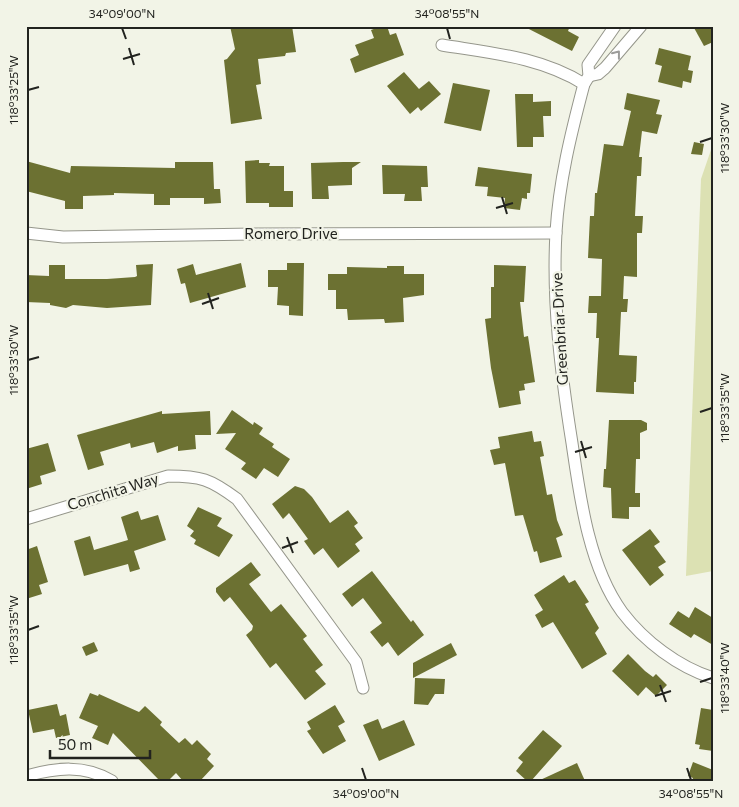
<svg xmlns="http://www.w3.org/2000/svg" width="739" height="807" font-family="Commissioner,sans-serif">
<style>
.green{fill:#dce1b3}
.building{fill:#6c7132}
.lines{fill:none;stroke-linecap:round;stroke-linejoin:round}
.street-casing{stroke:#95968b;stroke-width:13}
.street{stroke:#fff;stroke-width:11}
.oneway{stroke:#9c9c9a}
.ticks{fill:none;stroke:#22231f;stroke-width:2}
.labels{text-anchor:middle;stroke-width:4.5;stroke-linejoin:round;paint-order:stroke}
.street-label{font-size:15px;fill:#22231f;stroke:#f2f4e7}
.neatline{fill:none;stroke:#22231f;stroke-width:2}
.ticks-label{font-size:12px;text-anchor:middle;fill:#22231f}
</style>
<rect width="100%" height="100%" fill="#f2f4e7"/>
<polygon class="green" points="713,144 713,571 686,576 701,179"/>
<g class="building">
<polygon points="230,26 292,26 296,52 286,53 285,56 258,59 261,84 256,85 262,119 231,124 224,60 227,59 235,49"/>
<polygon points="382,26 387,26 390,35 396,33 404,55 355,73 350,59 359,55 355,45 374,38 371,30"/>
<polygon points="523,26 570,26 568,31 579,37 572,51"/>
<polygon points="693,26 713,26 713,42 704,46"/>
<polygon points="659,48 691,56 688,70 693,71 691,83 683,81 682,88 658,82 662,66 655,64"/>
<polygon points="404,72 419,89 429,81 441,94 421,111 418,107 410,114 387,86"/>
<polygon points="453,83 490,90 481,131 444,123"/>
<polygon points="627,93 660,100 656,114 662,115 657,134 642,131 639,157 642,157 641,176 637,176 635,216 643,216 642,233 637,233 637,277 624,276 623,299 628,299 627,312 621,312 619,355 637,356 636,382 634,382 634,394 596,392 599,338 596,338 597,313 588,313 589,296 601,296 602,259 588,258 590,216 594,216 595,193 597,193 604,144 623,146 631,111 624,109"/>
<polygon points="515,94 533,94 533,102 551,101 551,116 543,116 544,137 533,137 533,147 517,147"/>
<polygon points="694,142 704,144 702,155 691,154"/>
<polygon points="259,160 259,163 270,163 269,166 284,166 284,191 293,191 293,207 269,207 269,203 246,203 245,161"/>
<polygon points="26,161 70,173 71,166 175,168 175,162 213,162 214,189 220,189 221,203 204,204 204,198 170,198 170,205 154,205 154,194 114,193 114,195 83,196 83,209 65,209 65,201 26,191"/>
<polygon points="343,162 361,162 352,168 352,185 328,186 329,199 312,199 311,163"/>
<polygon points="382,165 427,166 428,187 421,187 422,201 404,201 405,194 383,194"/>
<polygon points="478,167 532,174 530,193 527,193 527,199 522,198 520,210 504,208 505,198 487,196 488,187 475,186"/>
<polygon points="241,263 246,287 190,303 185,283 181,284 177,269 193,264 196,275"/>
<polygon points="287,263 304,263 303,316 289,315 289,306 277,305 278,287 268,287 268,270 287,270"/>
<polygon points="153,264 151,305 107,308 73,305 66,308 50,305 50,303 26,302 26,275 49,276 49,265 65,265 65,279 107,279 135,277 137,276 136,265"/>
<polygon points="494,265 526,266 524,302 520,302 524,337 528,336 535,382 524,384 525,390 519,391 521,404 499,408 491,368 485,319 491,318 491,287 494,287"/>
<polygon points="387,266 404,266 404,274 424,274 424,295 403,298 404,322 385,323 384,319 348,320 347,309 336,309 336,290 328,290 328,274 347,274 347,267 387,268"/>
<polygon points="232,410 253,425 254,422 263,428 259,434 274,444 272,447 290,459 278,477 264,468 256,479 241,469 246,463 225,449 236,433 216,434"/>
<polygon points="162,411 162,414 210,411 211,435 195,435 196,449 178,451 178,446 157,453 154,442 131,448 130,443 100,452 104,465 88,470 77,435"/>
<polygon points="609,420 641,420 647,423 647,430 640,433 640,459 636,459 635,493 640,493 640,507 629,507 629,519 612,518 611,488 603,487 604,469 606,469"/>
<polygon points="532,431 534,442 541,441 544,456 540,457 547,495 552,494 557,520 563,535 556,538 562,557 540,563 537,551 534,552 523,515 515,516 505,463 494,465 490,450 500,448 498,437"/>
<polygon points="48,443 56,471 40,476 42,484 26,489 26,449"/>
<polygon points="295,486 304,489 312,497 330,523 348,510 358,523 354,526 363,538 355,544 360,551 338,568 323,548 314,555 304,541 308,539 289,513 283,519 272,504"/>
<polygon points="198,507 222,518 217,526 233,535 219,557 194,544 196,540 190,536 194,531 187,526"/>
<polygon points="138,511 141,520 158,515 166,540 134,551 140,569 130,572 128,564 84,576 74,541 90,536 94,550 128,540 121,517"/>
<polygon points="650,529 660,542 654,546 666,562 658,567 664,575 650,586 622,550"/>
<polygon points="37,546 48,582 39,585 42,594 26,599 26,550"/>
<polygon points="251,562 261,575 249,584 271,612 281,604 307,636 303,639 323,665 315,671 326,684 305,700 276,663 270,668 246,635 252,630 253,626 230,597 224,602 216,592 216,588"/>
<polygon points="372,571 411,622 413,620 424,635 398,656 388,642 382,647 370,632 382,623 363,598 352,607 342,594"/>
<polygon points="564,575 569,583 575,580 589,602 585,604 599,628 595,633 607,654 582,669 553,622 542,628 535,615 543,610 534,595"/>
<polygon points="695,607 713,618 713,645 694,634 691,638 669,624 678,611 689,618"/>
<polygon points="94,642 98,651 86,656 82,647"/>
<polygon points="451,643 457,655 413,678 413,663"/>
<polygon points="628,654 645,671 653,677 656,674 667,685 656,696 646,687 638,696 612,671"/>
<polygon points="415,678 445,679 444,694 435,694 428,705 414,704"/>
<polygon points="90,693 98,696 99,694 139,712 145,706 162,722 160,725 179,743 185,738 192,745 197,740 211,754 207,759 214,766 200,781 183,781 176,773 168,781 160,781 113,733 108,745 92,738 98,726 79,718"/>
<polygon points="57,704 60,716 66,714 70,735 56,738 54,729 33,733 28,710"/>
<polygon points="335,705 345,722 338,726 346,741 323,754 307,731 311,729 307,722"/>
<polygon points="701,708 713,710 713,751 699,749 700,745 695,744"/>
<polygon points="378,719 382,729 404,720 415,745 379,761 363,725"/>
<polygon points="543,730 562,746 531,781 527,781 516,771 523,762 518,758"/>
<polygon points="693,762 713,770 713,781 692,781 693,778 688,776"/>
<polygon points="577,763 585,781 538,781"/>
</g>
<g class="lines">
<defs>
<g id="street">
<path d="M615 26 588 65 589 76 584 84C571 133 559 182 556 232 552 303 561 374 572 443 580 498 589 567 622 612 644 641 678 667 713 678"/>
<path d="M442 45C491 53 541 57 584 84"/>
<polyline points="589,76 598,74 605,68 641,26"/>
<polyline points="26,233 63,237 255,234 556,233"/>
<path d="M26 519 168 476C201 476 210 479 237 499L348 651 356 662 363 688"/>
<path d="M26 776C56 768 84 764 112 781"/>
</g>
</defs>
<use href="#street" class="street-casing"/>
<use href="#street" class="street"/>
</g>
<defs><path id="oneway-chevron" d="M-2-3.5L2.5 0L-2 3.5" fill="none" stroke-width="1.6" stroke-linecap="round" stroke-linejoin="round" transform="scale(1.25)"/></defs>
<use class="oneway" href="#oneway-chevron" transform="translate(617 54) rotate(-52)"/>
<path class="ticks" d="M122 28 126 39M447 28 450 39M129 48 134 65M123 59 140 54M28 90 39 87M700 142 712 138M502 197 507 214M496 208 513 203M208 293 213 309M202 304 219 298M28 360 39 357M700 412 712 408M581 441 586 458M575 452 592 447M287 537 293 553M282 548 298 542M28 630 39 626M700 682 712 678M660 685 666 702M655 696 671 691M362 768 366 780M687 768 691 780"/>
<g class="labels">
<g class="street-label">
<text x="291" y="239">Romero Drive</text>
<text transform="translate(560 329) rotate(-93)" y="5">Greenbriar Drive</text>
<text transform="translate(113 492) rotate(-17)" y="5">Conchita Way</text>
</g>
</g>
<rect width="739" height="807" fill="none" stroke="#f2f4e7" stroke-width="55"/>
<path d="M50 750v8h100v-8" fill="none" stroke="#22231f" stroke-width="2.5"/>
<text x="58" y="750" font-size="15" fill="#22231f" stroke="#f2f4e7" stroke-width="4" paint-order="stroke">50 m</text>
<rect x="28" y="28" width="684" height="752" class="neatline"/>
<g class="ticks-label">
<text x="122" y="18">34°09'00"N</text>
<text x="447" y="18">34°08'55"N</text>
<text transform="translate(14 90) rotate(-90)" y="4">118°33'25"W</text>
<text transform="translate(725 138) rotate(-90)" y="4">118°33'30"W</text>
<text transform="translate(14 360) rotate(-90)" y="4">118°33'30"W</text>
<text transform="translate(725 408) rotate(-90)" y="4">118°33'35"W</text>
<text transform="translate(14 630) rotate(-90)" y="4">118°33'35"W</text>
<text transform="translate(725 678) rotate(-90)" y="4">118°33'40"W</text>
<text x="366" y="798">34°09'00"N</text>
<text x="691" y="798">34°08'55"N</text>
</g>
</svg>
